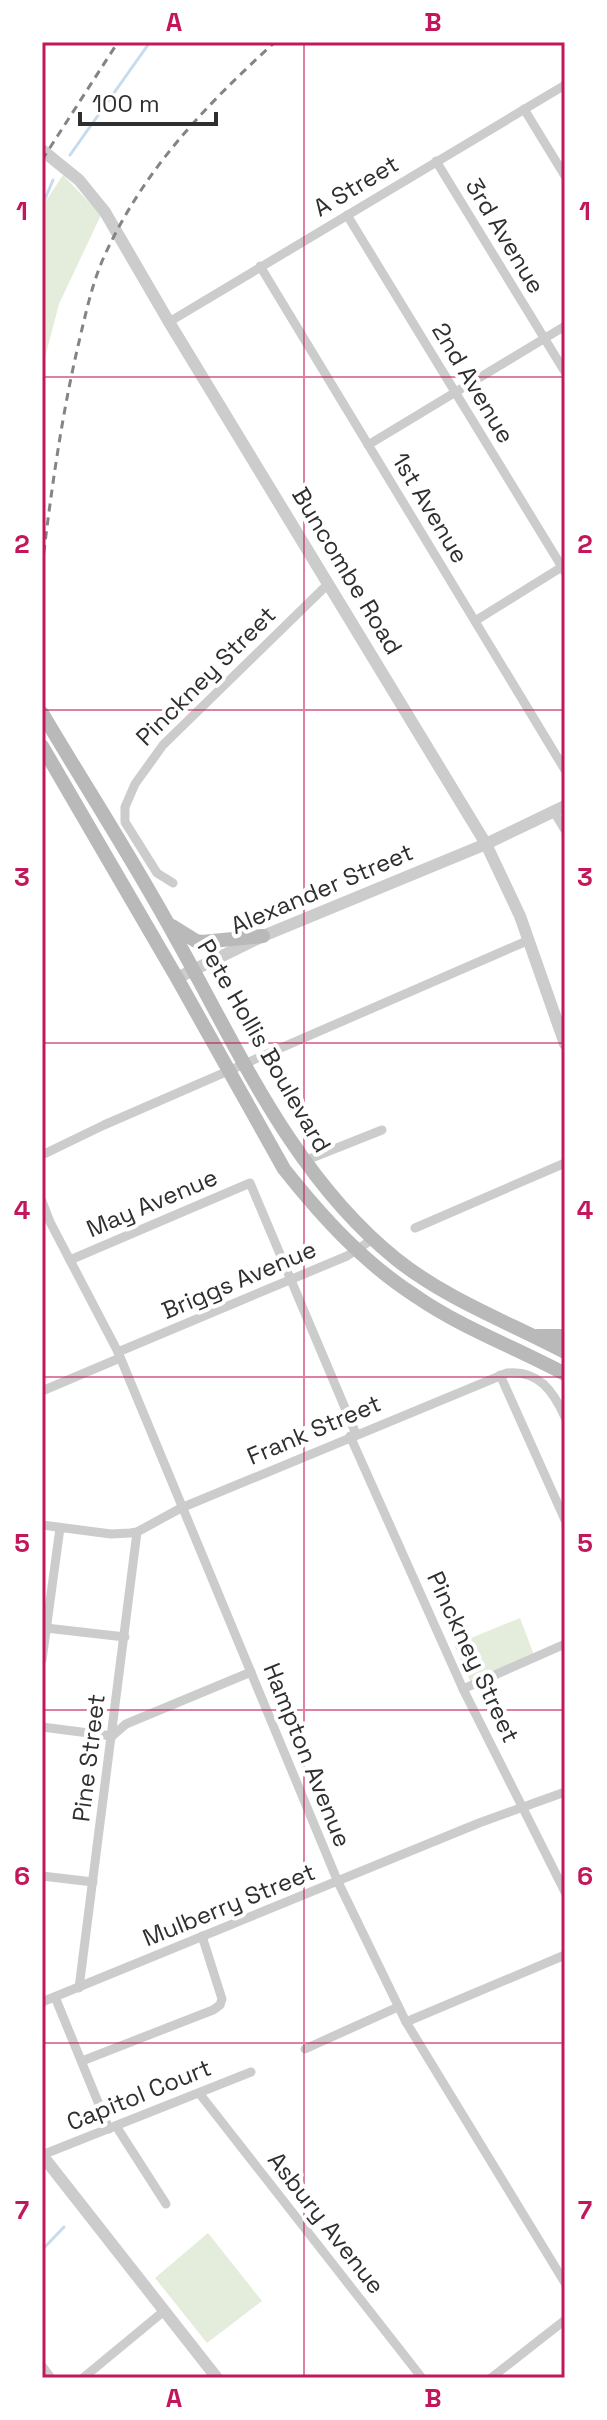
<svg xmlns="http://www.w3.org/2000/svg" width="607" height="2420" font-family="'Space Grotesk',sans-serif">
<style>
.green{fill:#e4eddb}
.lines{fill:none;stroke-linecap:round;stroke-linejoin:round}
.stream{stroke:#c6dcee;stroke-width:3}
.minor{stroke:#ccc;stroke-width:9}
.tertiary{stroke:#ccc;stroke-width:12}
.secondary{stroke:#b9b9b9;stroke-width:14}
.rail{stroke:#848484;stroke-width:3;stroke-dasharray:8 6;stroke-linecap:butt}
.grid{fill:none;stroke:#c2185b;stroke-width:2;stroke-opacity:0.55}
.labels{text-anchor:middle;stroke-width:8;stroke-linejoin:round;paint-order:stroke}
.street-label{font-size:24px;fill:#2f2f2f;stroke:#fff}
.neatline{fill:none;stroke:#c2185b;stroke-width:3}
.grid-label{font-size:26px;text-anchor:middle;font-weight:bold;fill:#c2185b}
</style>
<rect width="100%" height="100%" fill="#fff"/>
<g class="green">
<polygon points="63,175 101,215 59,304 42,369 42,207"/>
<polygon points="520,1618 534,1655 471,1683 454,1645"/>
<polygon points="208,2233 262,2301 207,2343 155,2278"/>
</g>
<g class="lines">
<g class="stream">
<polyline points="70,155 150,42"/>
<polyline points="42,206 53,180"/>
<polyline points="42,2250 64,2227"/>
</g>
<g class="minor">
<polyline points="524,109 565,176"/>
<polyline points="436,161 565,372"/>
<polyline points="347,215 565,572"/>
<polyline points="260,266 565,770"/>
<polyline points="169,322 565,85"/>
<polyline points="368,445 565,326"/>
<polyline points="475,621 565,565"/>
<polyline points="554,812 565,830"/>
<polyline points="173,883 157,873 125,822 125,807 135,784 163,745 328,584"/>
<polyline points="42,1155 104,1125 529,940"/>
<polyline points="304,1161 382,1130"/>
<polyline points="42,1201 50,1222 118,1352 338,1882 406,2022 565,2283"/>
<polyline points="415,1228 565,1163"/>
<polyline points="70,1260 250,1183 356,1434"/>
<polyline points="118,1352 347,1256 373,1239"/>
<polyline points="500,1375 565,1520"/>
<polyline points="42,1391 120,1358"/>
<polyline points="350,1436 463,1689 565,1892"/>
<path d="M42 1525 111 1534 130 1533 137 1532 181 1508 507 1373C539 1370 553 1391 565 1417"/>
<polyline points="46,1628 125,1637"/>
<polyline points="42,1660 60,1528"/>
<polyline points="463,1689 565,1644"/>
<polyline points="42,1727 112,1736 126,1724 251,1672"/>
<polyline points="42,1876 93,1882"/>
<polyline points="79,1988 137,1532"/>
<polyline points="55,1997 109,2129"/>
<polyline points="42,2002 479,1823 565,1792"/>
<polyline points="406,2022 565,1955"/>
<polyline points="305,2049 398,2007"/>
<polyline points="82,2061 213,2010 220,2005 222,1999 202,1936"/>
<polyline points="199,2093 422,2378"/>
<polyline points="116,2126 166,2204"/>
<polyline points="42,2155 251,2072"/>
<polyline points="42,2366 51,2378"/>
<polyline points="83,2378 164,2311"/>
<polyline points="491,2378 565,2320"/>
</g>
<g class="tertiary">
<polyline points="42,150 79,180 105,212 169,322 486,844 520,916 565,1044"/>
<polyline points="177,978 263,936 486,844 565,806"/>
<polyline points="42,2155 217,2378"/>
</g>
<g class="secondary">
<path d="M42 713C87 789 136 864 178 942 240 1053 294 1177 396 1259 446 1299 508 1322 565 1352"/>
<path d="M42 746 177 978 284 1169C323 1218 364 1263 417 1297 462 1328 517 1348 565 1374"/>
<polyline points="172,926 196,941 202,942 263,936"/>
<polyline points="537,1336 565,1336"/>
</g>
<g class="rail">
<polyline points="42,160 118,42"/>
<path d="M42 567C51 493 61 419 78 346 85 317 91 287 103 259 143 170 204 107 275 42"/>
</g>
</g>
<path class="grid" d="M304 42V2378M42 377H565M42 710H565M42 1043H565M42 1377H565M42 1710H565M42 2043H565"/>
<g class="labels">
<g class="street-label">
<text transform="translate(356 186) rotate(-31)" y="8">A Street</text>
<text transform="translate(505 236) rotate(59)" y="8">3rd Avenue</text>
<text transform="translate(473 383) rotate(59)" y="8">2nd Avenue</text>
<text transform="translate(430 508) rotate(59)" y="8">1st Avenue</text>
<text transform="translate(347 571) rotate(59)" y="8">Buncombe Road</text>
<text transform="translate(206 676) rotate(-45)" y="8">Pinckney Street</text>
<text transform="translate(322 889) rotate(-23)" y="8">Alexander Street</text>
<text transform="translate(264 1046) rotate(60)" y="8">Pete Hollis Boulevard</text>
<text transform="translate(152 1203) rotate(-23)" y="8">May Avenue</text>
<text transform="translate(239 1280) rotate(-23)" y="8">Briggs Avenue</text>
<text transform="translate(314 1430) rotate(-23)" y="8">Frank Street</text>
<text transform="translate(473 1657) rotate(65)" y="8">Pinckney Street</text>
<text transform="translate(307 1755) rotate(68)" y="8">Hampton Avenue</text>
<text transform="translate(89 1758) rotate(-83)" y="8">Pine Street</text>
<text transform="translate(229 1905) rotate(-22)" y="8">Mulberry Street</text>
<text transform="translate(139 2095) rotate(-22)" y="8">Capitol Court</text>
<text transform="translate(326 2223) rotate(52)" y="8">Asbury Avenue</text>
</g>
</g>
<rect width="607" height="2420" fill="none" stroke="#ffffff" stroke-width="88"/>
<path d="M80 112v12h136v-12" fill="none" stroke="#2f2f2f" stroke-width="4"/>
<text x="92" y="112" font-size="24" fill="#2f2f2f" stroke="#ffffff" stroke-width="6" paint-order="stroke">100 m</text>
<rect x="44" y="44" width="519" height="2332" class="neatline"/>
<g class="grid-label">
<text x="174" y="31">A</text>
<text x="433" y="31">B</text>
<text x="22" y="220">1</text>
<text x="585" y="220">1</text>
<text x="22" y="553">2</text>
<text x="585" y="553">2</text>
<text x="22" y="886">3</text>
<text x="585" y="886">3</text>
<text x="22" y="1219">4</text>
<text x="585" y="1219">4</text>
<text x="22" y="1552">5</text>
<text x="585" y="1552">5</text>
<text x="22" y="1885">6</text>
<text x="585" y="1885">6</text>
<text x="22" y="2219">7</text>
<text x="585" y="2219">7</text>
<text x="174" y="2407">A</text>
<text x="433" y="2407">B</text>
</g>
</svg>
